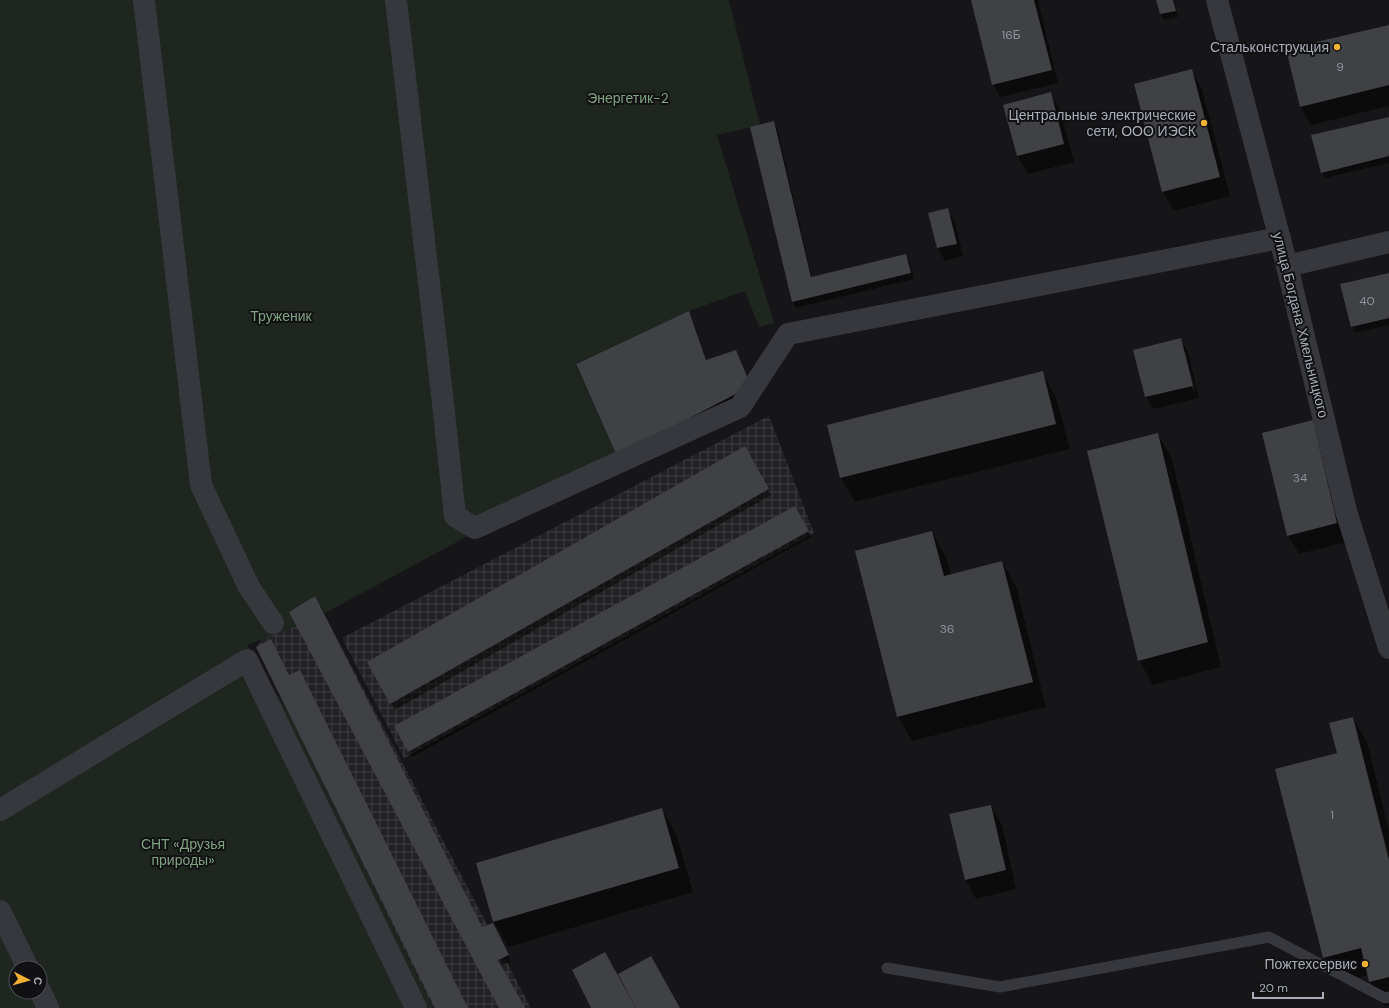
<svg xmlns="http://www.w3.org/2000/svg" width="1389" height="1008" font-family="'DM Sans',sans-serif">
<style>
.industrial{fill:url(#industrial-grid)}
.garden{fill:#1e261f;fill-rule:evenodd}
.shadow{fill:#0007;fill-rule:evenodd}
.building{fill:#404145}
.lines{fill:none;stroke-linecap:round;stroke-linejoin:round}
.lane{stroke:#37383d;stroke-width:11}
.street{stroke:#37383d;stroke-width:22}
.poi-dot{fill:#f2b134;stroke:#111113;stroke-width:1.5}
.labels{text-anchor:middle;stroke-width:4;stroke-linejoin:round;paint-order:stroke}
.number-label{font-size:12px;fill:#8e929b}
.poi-label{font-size:14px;fill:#a8adb8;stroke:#111113;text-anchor:end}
.park-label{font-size:14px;fill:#7fa381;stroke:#111113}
.street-label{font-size:14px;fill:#a8adb8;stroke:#111113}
</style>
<defs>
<pattern id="industrial-grid" width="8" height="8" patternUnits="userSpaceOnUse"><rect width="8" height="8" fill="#222225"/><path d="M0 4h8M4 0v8" fill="none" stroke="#3f3f43"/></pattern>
</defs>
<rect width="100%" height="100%" fill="#161618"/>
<g class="industrial">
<polygon points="769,416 814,533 404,758 342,638"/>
<polygon points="315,596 331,627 531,1008 433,1008 256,647 289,612"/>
</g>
<path class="garden" d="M0 0H729L760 125 717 135 774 323 759 327 745 291 689 311 575 364 617 456 325 613 314 596 290 612 295 627 247 645 289 714 433 1008H0ZM16 968H40V992H16Z"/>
<g class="shadow">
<polygon points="972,0 1038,0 1058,83 1000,97 993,85"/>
<polygon points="1157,0 1174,0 1178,17 1164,20 1161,14"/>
<polygon points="1389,26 1389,106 1311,125 1300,106"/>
<polygon points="1191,70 1202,89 1230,196 1174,211 1163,192 1135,85"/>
<polygon points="1050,93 1061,112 1074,162 1028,174 1017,156"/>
<polygon points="1389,118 1389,163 1325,178 1322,172"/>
<polygon points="773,122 777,128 812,277 906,255 909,261 914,279 796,308 793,302 751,128"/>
<polygon points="947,209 955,222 963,256 945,261 938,248 929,214"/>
<polygon points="1389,274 1389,325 1355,333 1352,327 1342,285"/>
<polygon points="688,312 692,318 707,361 754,393 618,456"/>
<path d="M1180 339 1188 352 1199 398 1153 409 1146 397 1135 351ZM1183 351H1185L1195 390 1193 391Z"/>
<polygon points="1042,372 1056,397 1070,449 855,502 841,478"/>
<polygon points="1312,421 1347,542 1299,554 1288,535"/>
<polygon points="1158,434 1172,459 1221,667 1153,685 1139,660"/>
<polygon points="745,447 771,495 395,710 368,662"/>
<polygon points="795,507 811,537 412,757 396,727"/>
<polygon points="932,532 946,557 951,575 1002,562 1016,586 1046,707 912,741 898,716"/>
<polygon points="1353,718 1367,742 1389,831 1389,1005 1384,1006 1370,981 1368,975 1338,982 1323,958 1276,770 1338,754"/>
<polygon points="991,806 1002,825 1016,889 976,899 966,880 950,815"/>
<polygon points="662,809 676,834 693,892 508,947 494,922 477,864"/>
<polygon points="482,928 496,930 511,962 501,966 524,1008 501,1008"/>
</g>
<g class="building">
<polygon points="971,0 1034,0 1052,70 992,85"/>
<polygon points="1156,0 1173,0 1176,11 1160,14"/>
<polygon points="1389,25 1389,85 1300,107 1286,49"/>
<polygon points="1192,69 1220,177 1162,192 1134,84"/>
<polygon points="1051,92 1064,144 1017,156 1003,105"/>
<polygon points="1389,117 1389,156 1321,173 1311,135"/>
<polygon points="774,121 811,277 906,254 911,273 792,302 750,127"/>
<polygon points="948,208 957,244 937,248 928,213"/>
<polygon points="1389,273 1389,318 1351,327 1340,284"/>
<polygon points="689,311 706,360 736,350 751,386 617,456 576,364"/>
<polygon points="1181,338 1193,386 1145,397 1133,350"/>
<polygon points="1043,371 1056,424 840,478 827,425"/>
<polygon points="1313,420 1337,523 1287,536 1262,433"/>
<polygon points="1158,433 1208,642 1138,661 1087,451"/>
<polygon points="745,446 769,489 390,704 367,662"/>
<polygon points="795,506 809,531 408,752 394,726"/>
<polygon points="932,531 944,576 1002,561 1033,682 897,717 855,551"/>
<polygon points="315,596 482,927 493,923 509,955 498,960 525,1008 499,1008 289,612"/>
<polygon points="271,639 289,675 300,670 468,1008 435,1008 256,647"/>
<polygon points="1353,717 1389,860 1389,977 1369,982 1361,948 1323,958 1275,769 1337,753 1329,723"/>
<polygon points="991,805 1006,870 965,880 949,814"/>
<polygon points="662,808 679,868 493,922 476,863"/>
<polygon points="605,952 616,972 636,1008 591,1008 572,970"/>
<polygon points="651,956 680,1008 636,1008 618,974"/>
</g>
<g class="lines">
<polyline class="lane" points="887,968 1000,987 1269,937 1385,998 1389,997"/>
<g class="street">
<polyline points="144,0 201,485 249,587 273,623"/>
<polyline points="396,0 443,403 455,516 475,528 740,407 788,334 1280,238"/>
<polyline points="1217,0 1287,266 1346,511 1389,648"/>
<polyline points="1287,266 1389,242"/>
<polyline points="0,810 247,660 416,1008"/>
<polyline points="0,911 28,968"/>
<polyline points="40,991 48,1008"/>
</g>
</g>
<g class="poi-dot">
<circle cx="1337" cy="47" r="4"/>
<circle cx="1204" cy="123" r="4"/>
<circle cx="1365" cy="964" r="4"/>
</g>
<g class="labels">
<g class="number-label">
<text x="1011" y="39">16Б</text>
<text x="1340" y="71">9</text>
<text x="1367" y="305">40</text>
<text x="1300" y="482">34</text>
<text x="947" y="633">36</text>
<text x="1332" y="819">1</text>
</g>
<g class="poi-label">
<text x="1329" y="52">Стальконструкция</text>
<text x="1196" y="120">Центральные электрические<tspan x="1196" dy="16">сети, ООО ИЭСК</tspan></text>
<text x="1357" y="969">Пожтехсервис</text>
</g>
<g class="park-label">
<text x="628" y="103">Энергетик-2</text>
<text x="281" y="321">Труженик</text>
<text x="183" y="849">СНТ «Друзья<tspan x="183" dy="16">природы»</tspan></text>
</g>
<g class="street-label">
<text transform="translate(1301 325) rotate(76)" y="5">улица Богдана Хмельницкого</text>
</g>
</g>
<g transform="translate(28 980) rotate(96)"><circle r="19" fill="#111113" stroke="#4d4f55"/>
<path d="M0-3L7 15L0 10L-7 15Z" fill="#f2b134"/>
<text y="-6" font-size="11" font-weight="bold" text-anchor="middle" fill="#a8adb8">С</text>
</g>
<path d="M1253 992v6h70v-6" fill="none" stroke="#a8adb8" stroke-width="2"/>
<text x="1259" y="992" font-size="12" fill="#a8adb8" stroke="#111113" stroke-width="3" paint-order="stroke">20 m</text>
</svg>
